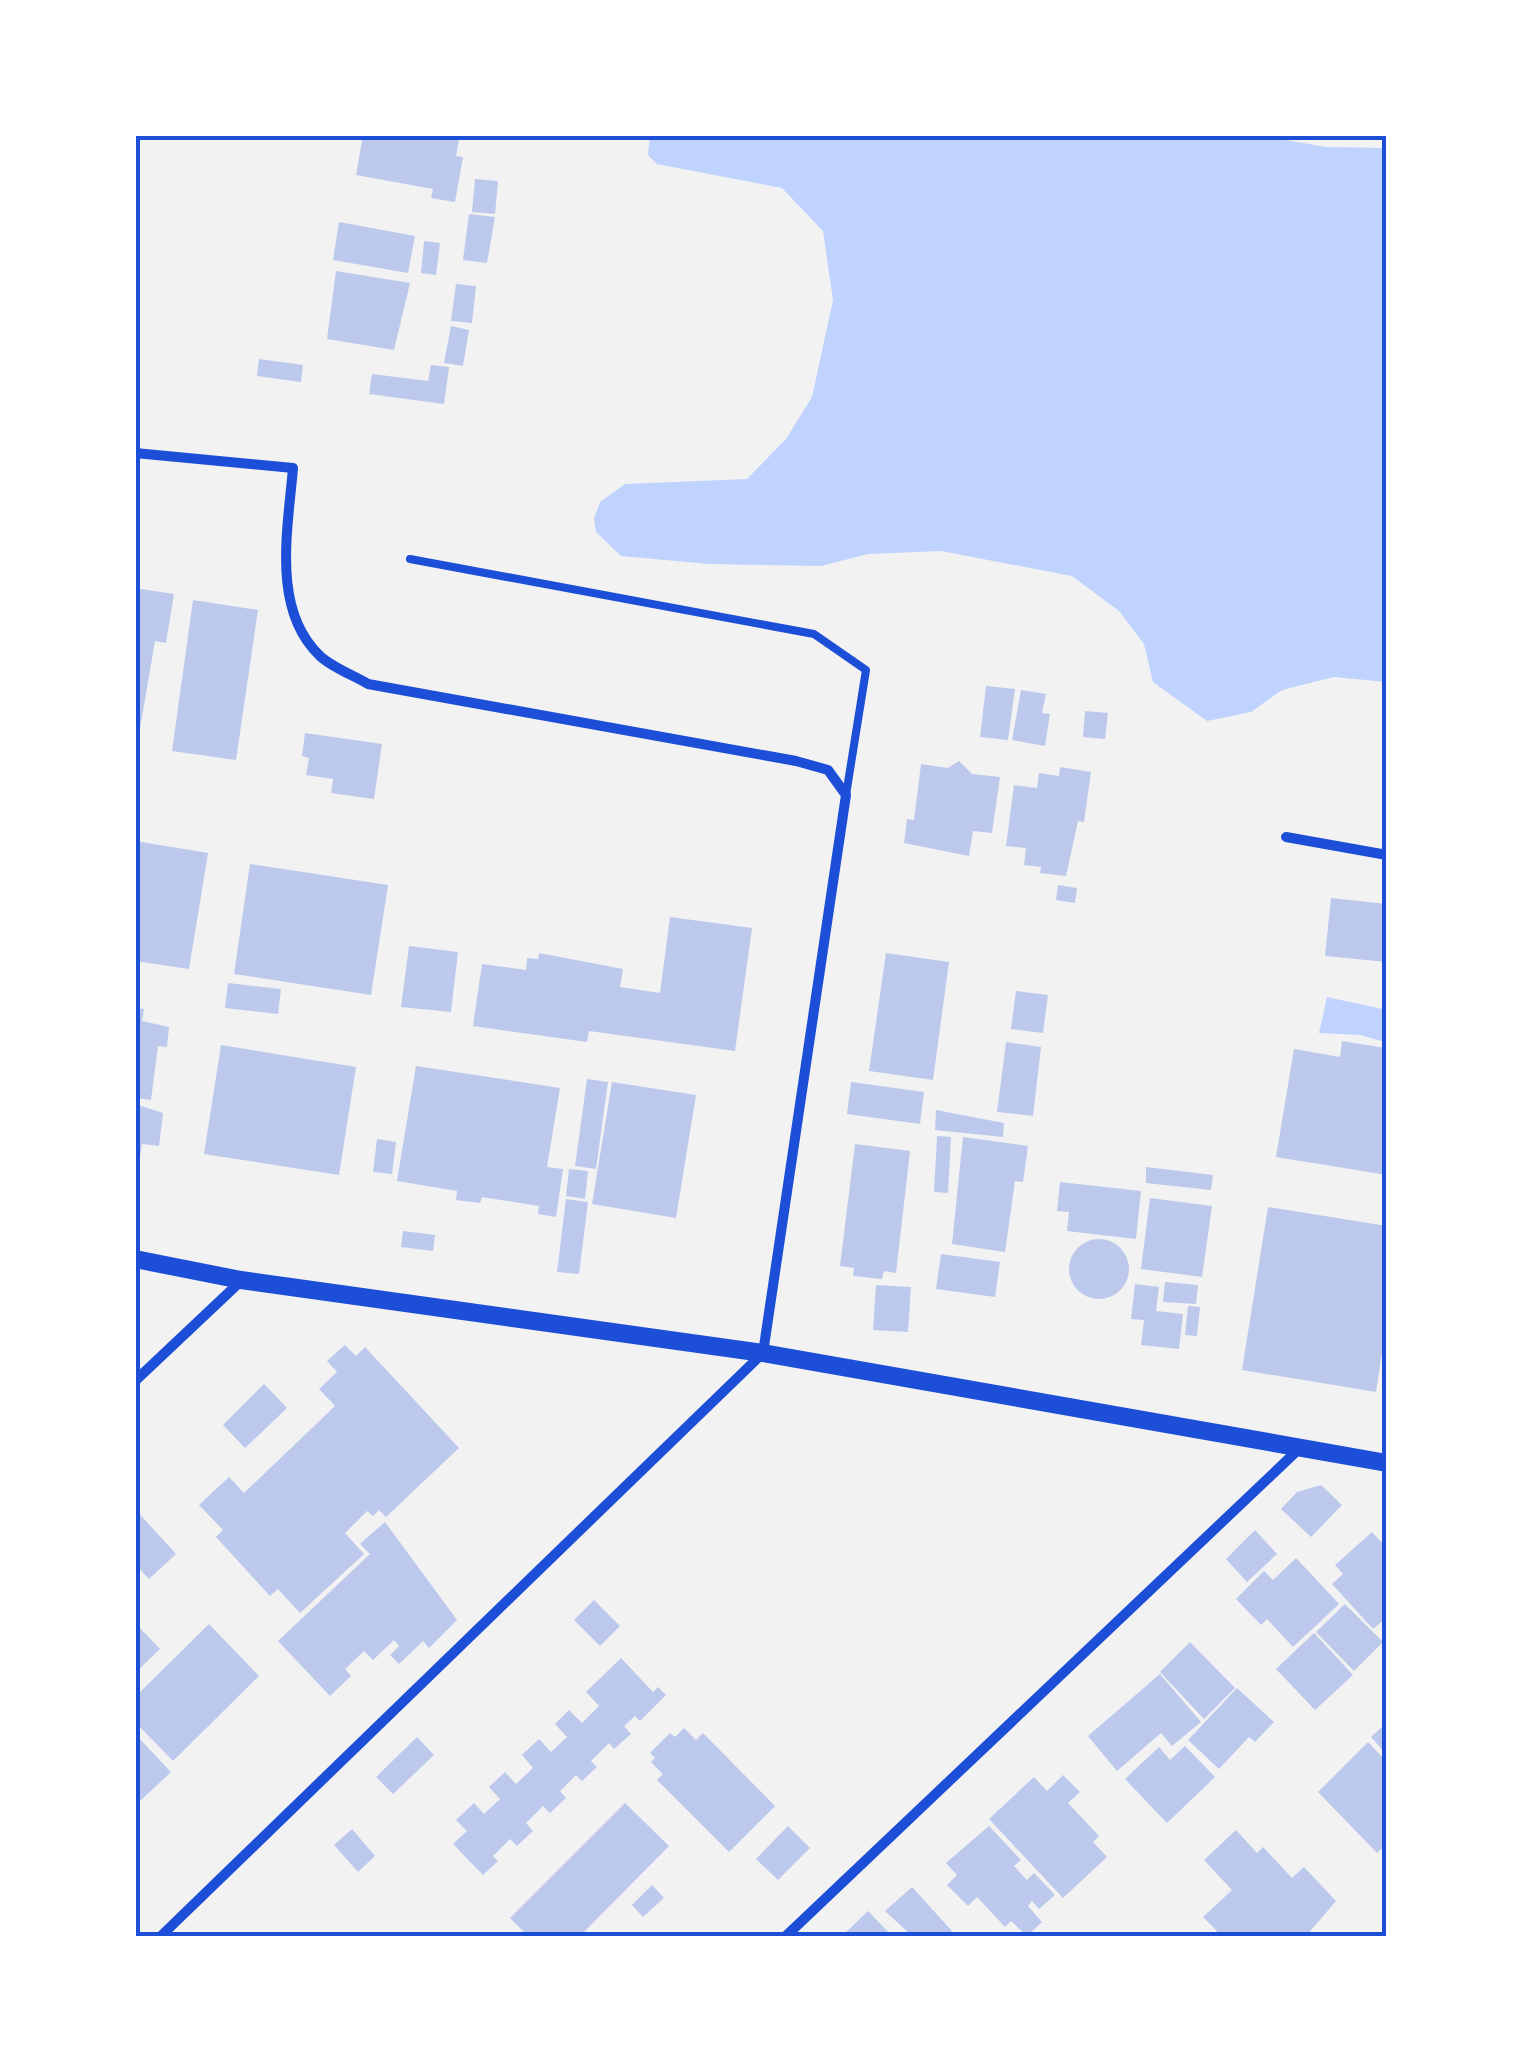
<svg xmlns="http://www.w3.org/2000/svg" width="1522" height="2071" font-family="'Space Grotesk',sans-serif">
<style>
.water{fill:#bfd3fe}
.building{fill:#bdc9ec}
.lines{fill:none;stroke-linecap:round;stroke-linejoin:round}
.service{stroke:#1d4ed8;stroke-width:8}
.minor{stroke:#1d4ed8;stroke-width:10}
.tertiary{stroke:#1d4ed8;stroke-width:18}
.neatline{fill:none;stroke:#1d4ed8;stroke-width:4}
</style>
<rect width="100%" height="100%" fill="#f2f2f2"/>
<g class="water">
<polygon points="650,135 1257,135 1326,147 1387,148 1387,682 1334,677 1282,690 1251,712 1207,721 1153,682 1144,644 1119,611 1072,576 941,551 868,554 821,566 709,564 621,556 596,532 594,518 600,502 625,484 747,479 786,439 812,397 833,300 823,231 782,188 657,164 648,155"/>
<polygon points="1327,997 1387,1010 1385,1042 1360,1035 1319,1033"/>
</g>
<g class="building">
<polygon points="363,135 460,135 456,156 463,157 455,202 431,198 433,189 356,175"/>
<polygon points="475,179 498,181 495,214 472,212"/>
<polygon points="469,214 495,217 487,263 463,260"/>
<polygon points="339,222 415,236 408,273 333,260"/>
<polygon points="424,241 440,243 436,275 421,273"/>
<polygon points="336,271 410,283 394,350 327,339"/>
<polygon points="456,284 476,286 472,323 451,321"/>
<polygon points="451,326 469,330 463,366 444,363"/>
<polygon points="259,359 303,365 301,382 257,376"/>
<polygon points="431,365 449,367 444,404 369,394 372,374 428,381"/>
<polygon points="135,588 174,594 166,643 155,641 137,746"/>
<polygon points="193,600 258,610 236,760 172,751"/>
<polygon points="986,686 1015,689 1008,740 980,737"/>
<polygon points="1021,690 1046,694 1042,713 1050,714 1045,746 1012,740"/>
<polygon points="1085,711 1108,713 1105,739 1083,737"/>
<polygon points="305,733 382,744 374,799 331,793 333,779 306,775 309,758 302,756"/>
<polygon points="959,761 972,774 1000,777 992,833 973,831 969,856 904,843 907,819 914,820 921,764 948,768"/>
<polygon points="1060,767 1091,772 1084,822 1078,821 1066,876 1040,873 1041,867 1024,865 1026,848 1006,846 1014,785 1037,788 1039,773 1059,776"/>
<polygon points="135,841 208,853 189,969 135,961"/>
<polygon points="250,864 388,885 371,995 234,974"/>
<polygon points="1058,885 1077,888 1075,903 1056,900"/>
<polygon points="1331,898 1387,904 1387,962 1325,956"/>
<polygon points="670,917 752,928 735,1051 589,1031 587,1042 473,1026 482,964 526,970 527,958 538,959 539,953 623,969 620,987 660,993"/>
<polygon points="409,946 458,952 451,1012 401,1007"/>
<polygon points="886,953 949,962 933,1080 869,1071"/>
<polygon points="228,983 281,989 278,1014 225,1008"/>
<polygon points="1016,991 1048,995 1043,1033 1011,1029"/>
<polygon points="135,1008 144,1009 142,1021 169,1027 167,1047 158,1046 151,1100 135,1098"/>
<polygon points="1342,1041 1386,1048 1387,1175 1276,1157 1294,1049 1340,1057"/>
<polygon points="1006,1042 1041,1047 1033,1116 997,1112"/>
<polygon points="221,1045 356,1067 339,1175 204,1154"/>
<polygon points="416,1066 560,1088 547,1167 563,1169 556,1217 538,1214 539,1206 482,1197 480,1203 456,1200 457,1191 397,1181"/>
<polygon points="587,1079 608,1082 596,1169 575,1166"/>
<polygon points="612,1082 696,1095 676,1218 592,1204"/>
<polygon points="851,1082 924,1092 920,1124 847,1114"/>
<polygon points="135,1104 163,1113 159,1146 142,1144 137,1176"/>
<polygon points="936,1110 1004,1123 1003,1137 935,1130"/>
<polygon points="937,1136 951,1137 948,1193 934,1192"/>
<polygon points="963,1137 1028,1146 1023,1182 1015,1181 1005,1252 952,1244"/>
<polygon points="377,1139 396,1142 392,1174 373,1172"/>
<polygon points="855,1144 910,1151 896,1273 884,1271 882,1279 853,1276 854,1268 840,1266"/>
<polygon points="1146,1167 1213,1175 1211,1190 1146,1183"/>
<polygon points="569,1169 588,1171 585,1199 566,1196"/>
<polygon points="1060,1182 1141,1191 1136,1239 1067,1231 1069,1212 1057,1211"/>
<polygon points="1150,1198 1212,1206 1202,1277 1141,1269"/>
<polygon points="566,1199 588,1202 579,1274 557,1272"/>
<polygon points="1268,1207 1387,1226 1387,1319 1376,1392 1242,1370"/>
<polygon points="403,1231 435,1235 433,1251 401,1247"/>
<circle cx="1099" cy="1269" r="30"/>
<polygon points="941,1254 1000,1262 995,1297 936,1289"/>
<polygon points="1165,1282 1198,1285 1196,1304 1163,1302"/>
<polygon points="1135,1284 1159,1287 1156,1311 1183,1314 1179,1349 1141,1345 1144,1320 1131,1319"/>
<polygon points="876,1285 911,1287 908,1332 873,1330"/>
<polygon points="1188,1306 1200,1307 1197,1336 1185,1335"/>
<polygon points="345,1345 356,1356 365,1347 459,1448 386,1517 379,1510 373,1516 367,1511 345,1533 364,1554 300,1613 278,1589 270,1596 216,1537 223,1530 199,1505 229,1477 244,1493 335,1406 319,1389 337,1372 327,1361"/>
<polygon points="264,1384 287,1408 245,1448 223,1425"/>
<polygon points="1321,1485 1342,1505 1311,1537 1281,1509 1297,1492"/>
<polygon points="135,1509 176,1554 149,1579 135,1564"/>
<polygon points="385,1522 457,1620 429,1648 423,1641 399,1664 390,1655 399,1646 394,1640 373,1660 364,1651 345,1669 351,1676 330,1696 278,1641 370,1554 360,1544"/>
<polygon points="1255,1530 1277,1554 1247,1582 1226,1559"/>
<polygon points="1372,1532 1387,1548 1387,1617 1373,1629 1332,1584 1343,1574 1335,1565"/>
<polygon points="1296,1558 1339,1604 1293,1647 1267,1619 1261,1625 1236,1599 1264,1571 1273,1580"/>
<polygon points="594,1600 620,1626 600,1646 574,1620"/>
<polygon points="1345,1604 1383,1642 1354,1671 1316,1632"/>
<polygon points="135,1623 160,1649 135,1673"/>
<polygon points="209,1624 259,1676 173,1761 135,1722 135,1697"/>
<polygon points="1314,1633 1353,1675 1315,1710 1276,1669"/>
<polygon points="1190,1642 1235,1688 1204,1719 1160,1672"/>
<polygon points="621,1658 653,1692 658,1687 666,1695 640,1721 635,1716 624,1726 631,1734 614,1749 609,1743 591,1761 597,1767 582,1781 576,1775 560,1791 566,1798 550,1813 543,1806 526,1823 533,1831 517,1846 510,1839 493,1856 498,1861 483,1875 453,1844 467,1831 456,1820 474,1803 484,1814 500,1799 489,1787 505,1772 516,1784 533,1768 522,1755 539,1739 551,1752 567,1737 555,1724 569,1710 582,1723 599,1706 586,1692"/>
<polygon points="1160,1674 1201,1722 1172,1746 1161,1733 1117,1771 1088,1736"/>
<polygon points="1237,1688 1274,1722 1255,1742 1249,1737 1219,1769 1188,1740"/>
<polygon points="1387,1722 1387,1755 1371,1737"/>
<polygon points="684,1728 696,1740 703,1733 775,1806 729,1852 657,1780 663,1774 651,1762 655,1758 650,1753 670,1733 675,1737"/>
<polygon points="135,1734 171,1772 138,1803 135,1800"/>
<polygon points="417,1737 434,1755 393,1794 376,1777"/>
<polygon points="1368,1742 1387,1762 1387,1843 1377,1853 1318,1792"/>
<polygon points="1185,1746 1215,1777 1167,1823 1125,1779 1159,1747 1170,1760"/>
<polygon points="1063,1775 1080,1792 1068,1803 1099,1836 1093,1842 1107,1857 1063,1898 989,1819 1034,1777 1047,1791"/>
<polygon points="625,1803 669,1846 580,1936 528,1936 510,1918"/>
<polygon points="788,1826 810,1848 778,1880 756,1859"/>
<polygon points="989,1826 1021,1860 1014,1866 1027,1880 1034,1873 1055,1895 1039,1909 1032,1901 1028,1906 1042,1922 1027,1936 1011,1921 1005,1927 977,1897 968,1906 947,1885 957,1875 946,1863"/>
<polygon points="352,1829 375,1856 358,1872 334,1845"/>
<polygon points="1236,1830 1257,1853 1263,1847 1292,1878 1304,1867 1336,1901 1306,1936 1212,1936 1217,1931 1203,1917 1232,1890 1204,1860"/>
<polygon points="652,1885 664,1898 643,1917 632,1905"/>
<polygon points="912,1887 952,1931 946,1936 912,1936 885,1911"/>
<polygon points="868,1911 892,1936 842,1936"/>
</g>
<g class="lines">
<polyline class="service" points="410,559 814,634 866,670 846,795"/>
<g class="minor">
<path d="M135 453 293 468C288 529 271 610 320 656 333 668 353 675 368 684L796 761 828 770 846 795 763 1353 161 1936"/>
<polyline points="1286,837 1387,855"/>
<polyline points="135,1381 241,1281"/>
<polyline points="786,1936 1300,1448"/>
<polyline points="1386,1936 1387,1935"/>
</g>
<polyline class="tertiary" points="135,1259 241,1280 763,1353 1387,1463"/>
</g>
<rect width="1522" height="2071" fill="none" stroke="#ffffff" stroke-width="275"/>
<rect x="138" y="138" width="1246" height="1796" class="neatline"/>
</svg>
